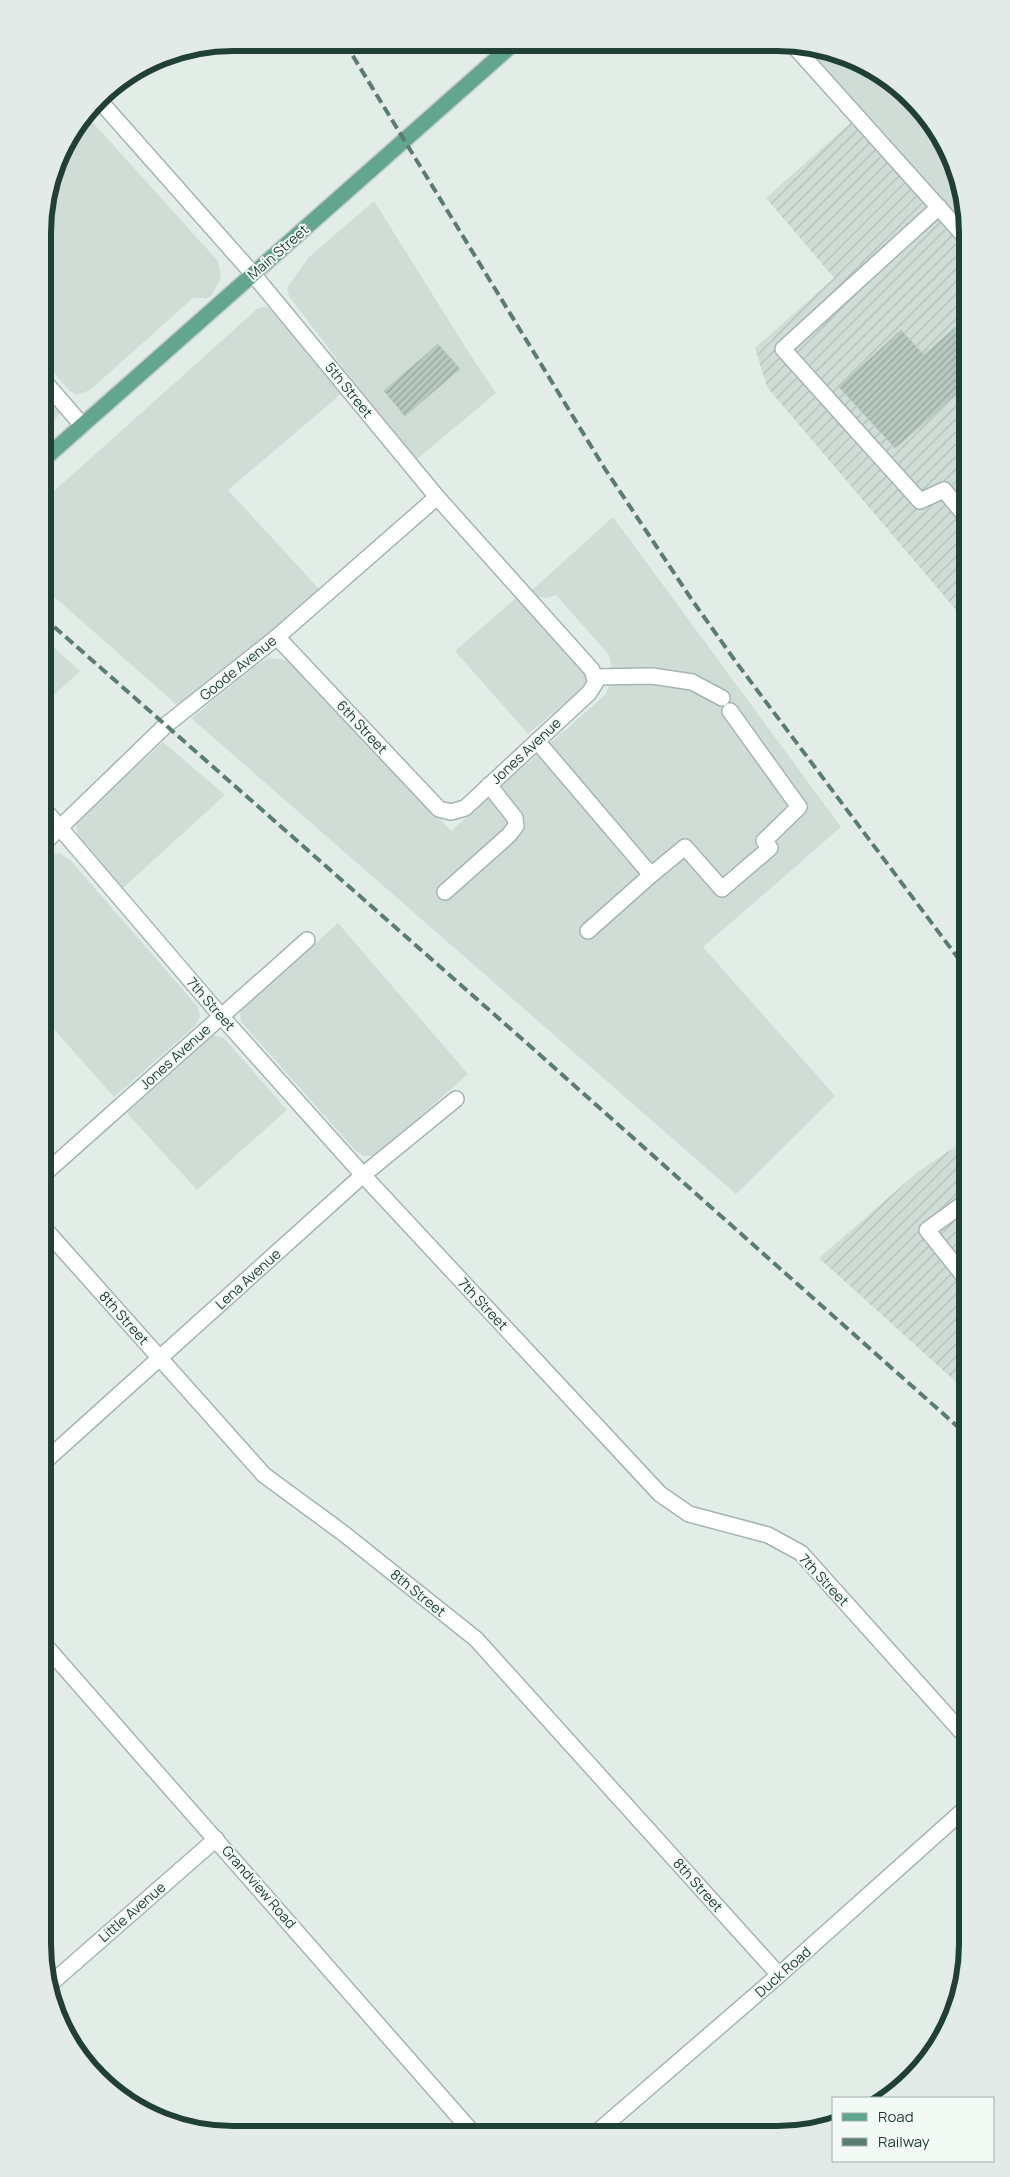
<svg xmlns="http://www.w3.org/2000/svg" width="1010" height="2177" font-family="Manrope,sans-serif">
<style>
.built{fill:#d0ddd6}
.industrial{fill:url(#industrial-furrows)}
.building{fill:url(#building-hatch);stroke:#b4c8be}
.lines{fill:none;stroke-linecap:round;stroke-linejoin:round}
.minor-casing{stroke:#a4b6af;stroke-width:18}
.major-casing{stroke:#c1cac6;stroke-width:18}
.minor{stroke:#fff;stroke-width:15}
.major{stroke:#63a690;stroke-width:15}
.rail{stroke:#5b7c70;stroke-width:4;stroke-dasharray:10 5;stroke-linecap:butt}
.labels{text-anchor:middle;stroke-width:4;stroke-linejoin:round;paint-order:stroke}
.street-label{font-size:14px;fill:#214035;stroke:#f3faf6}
.rim{fill:none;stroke:#214035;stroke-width:6}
</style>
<defs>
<pattern id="industrial-furrows" width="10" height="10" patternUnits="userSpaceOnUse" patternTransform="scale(1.25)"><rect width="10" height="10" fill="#d0ddd6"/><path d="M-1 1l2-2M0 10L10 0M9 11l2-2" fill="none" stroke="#b2bfb8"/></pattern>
<pattern id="building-hatch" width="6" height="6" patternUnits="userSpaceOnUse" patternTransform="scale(1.25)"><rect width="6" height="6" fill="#b7c8c0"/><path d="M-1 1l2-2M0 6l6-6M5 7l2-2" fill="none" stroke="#94a49d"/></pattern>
</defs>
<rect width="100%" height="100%" fill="#e2ede8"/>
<g class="built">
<polygon points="805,46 814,46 861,62 903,90 936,127 961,183 966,225"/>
<polygon points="87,116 218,261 221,278 212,295 208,298 193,298 90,390 77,395 71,392 43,361 43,220 62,148"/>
<polygon points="374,201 469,353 496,393 417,459 367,399 289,296 287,288 309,257"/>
<polygon points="262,307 267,307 272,311 341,394 228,490 320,590 275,629 177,705 43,587 43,501 257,309"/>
<polygon points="43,385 59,405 60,411 54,422 43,432"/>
<polygon points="613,517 841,827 703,947 835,1096 736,1194 191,718 261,662 270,658 290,661 309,674 451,831 606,694 610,683 612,668 609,655 556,595 547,598 539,597 531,591"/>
<polygon points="517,597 586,673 587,678 587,684 582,689 528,734 455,651"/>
<polygon points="43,638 80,671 43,705"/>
<polygon points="163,742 225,795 123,888 77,834 76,823"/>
<polygon points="59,853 71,861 198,1007 200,1017 195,1026 114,1097 43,1017 43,859 48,854"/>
<polygon points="338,923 468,1074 375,1156 364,1156 356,1151 241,1022 240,1011"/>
<polygon points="214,1035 224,1038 287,1110 197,1190 127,1113"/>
</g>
<g class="industrial">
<polygon points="864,111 966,225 967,623 767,387 755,348 834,278 766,198"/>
<polygon points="967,1139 967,1392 819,1258 919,1171"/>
</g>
<g class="building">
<polygon points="967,317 967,405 957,394 895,448 839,387 901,330 924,355"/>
<polygon points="438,344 460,369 405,416 384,391"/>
</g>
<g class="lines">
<defs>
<g id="minor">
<polyline points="794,46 967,239"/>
<polyline points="99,100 253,274 437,497 592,670 596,682 589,693 465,808 451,812 439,809 277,637"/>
<polyline points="939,207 783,349 920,501 944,490 967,518"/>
<polyline points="43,380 82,425"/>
<polyline points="594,677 652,676 692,682 722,698"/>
<polyline points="537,741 651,875 685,847 722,889 770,848 764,841 799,807 730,711"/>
<polyline points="43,808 221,1016 363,1175 660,1494 689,1514 768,1535 801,1553 967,1738"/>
<polyline points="43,844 166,725 277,637 437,497"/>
<polyline points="445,892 509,835 516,826 515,818 489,785"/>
<polyline points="588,931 651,875"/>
<polyline points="43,1175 307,940"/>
<polyline points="43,1227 264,1475 343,1533 476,1639 779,1975"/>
<polyline points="967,1280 927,1230 967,1201"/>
<polyline points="43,1463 363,1175 456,1099"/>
<polyline points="43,1643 473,2133"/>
<polyline points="48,1986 216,1839"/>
<polyline points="596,2133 779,1975 967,1807"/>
</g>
<polyline id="major" points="43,460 513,44"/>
</defs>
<use href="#minor" class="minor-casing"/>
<use href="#major" class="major-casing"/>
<use href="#minor" class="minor"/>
<use href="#major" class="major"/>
<g class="rail">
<polyline points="345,43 605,469 692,600 736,662 967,970"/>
<polyline points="43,617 521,1038 967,1435"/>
</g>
</g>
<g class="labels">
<g class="street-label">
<text transform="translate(278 252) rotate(-41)" y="5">Main Street</text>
<text transform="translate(349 390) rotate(51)" y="5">5th Street</text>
<text transform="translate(238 668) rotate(-39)" y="5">Goode Avenue</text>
<text transform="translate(362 727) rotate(47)" y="5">6th Street</text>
<text transform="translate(526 751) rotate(-43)" y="5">Jones Avenue</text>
<text transform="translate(211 1004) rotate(49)" y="5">7th Street</text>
<text transform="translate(175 1057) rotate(-42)" y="5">Jones Avenue</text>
<text transform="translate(248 1279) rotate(-42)" y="5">Lena Avenue</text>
<text transform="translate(483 1304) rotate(47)" y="5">7th Street</text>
<text transform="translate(124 1318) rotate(48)" y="5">8th Street</text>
<text transform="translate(824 1580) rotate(47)" y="5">7th Street</text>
<text transform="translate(418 1593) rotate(39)" y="5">8th Street</text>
<text transform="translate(698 1885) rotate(48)" y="5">8th Street</text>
<text transform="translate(259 1887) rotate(49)" y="5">Grandview Road</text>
<text transform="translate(132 1912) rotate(-41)" y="5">Little Avenue</text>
<text transform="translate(783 1972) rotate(-41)" y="5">Duck Road</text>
</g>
</g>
<path d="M0 0H1010V2177H0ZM233 51H777A182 182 0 0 1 959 233V1944A182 182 0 0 1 777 2126H233A182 182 0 0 1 51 1944V233A182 182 0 0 1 233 51Z" fill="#e2ebe7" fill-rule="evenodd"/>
<path class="rim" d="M233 51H777A182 182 0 0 1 959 233V1944A182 182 0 0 1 777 2126H233A182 182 0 0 1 51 1944V233A182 182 0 0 1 233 51Z"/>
<rect x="832" y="2097" width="162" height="65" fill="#f3faf6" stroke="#9fb0a9"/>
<rect x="842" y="2113" width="25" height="8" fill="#63a690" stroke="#9fb0a9"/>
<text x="878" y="2122" font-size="15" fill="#214035">Road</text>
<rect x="842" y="2138" width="25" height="8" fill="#5b7c70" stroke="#9fb0a9"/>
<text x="878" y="2147" font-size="15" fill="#214035">Railway</text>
</svg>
